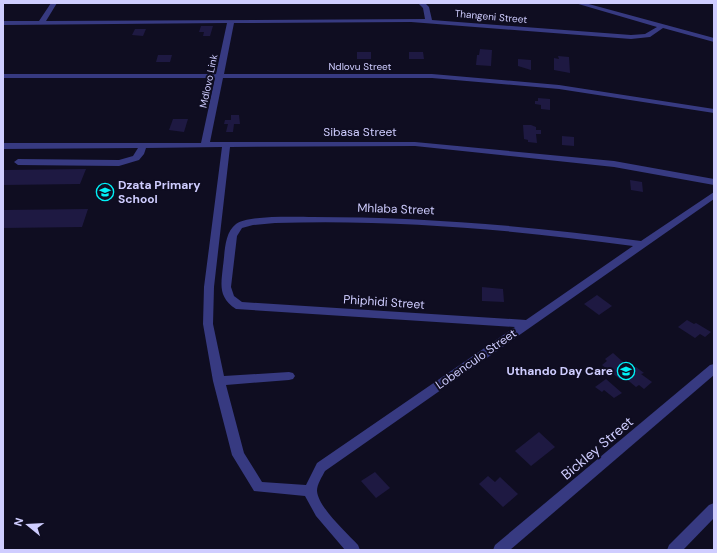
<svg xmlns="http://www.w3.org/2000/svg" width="717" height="553" font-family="'DM Sans',sans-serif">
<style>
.building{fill:#1e1942}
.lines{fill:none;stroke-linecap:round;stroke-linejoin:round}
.minor{fill:#373a81;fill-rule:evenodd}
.labels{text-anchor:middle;stroke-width:4;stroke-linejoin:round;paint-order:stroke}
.far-street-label{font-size:10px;fill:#cfcdff;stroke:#0f0d21}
.street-label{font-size:12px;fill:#cfcdff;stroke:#0f0d21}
.poi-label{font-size:12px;font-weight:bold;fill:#cfcdff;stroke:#0f0d21;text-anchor:start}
.near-street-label{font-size:14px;fill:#cfcdff;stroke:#0f0d21}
</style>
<rect width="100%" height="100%" fill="#0f0d21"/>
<g class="building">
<polygon points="201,26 213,26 210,36 203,36 204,32 199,32"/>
<polygon points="135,29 146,29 143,36 132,35"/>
<polygon points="480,49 492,50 491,66 476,65 477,55 479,55"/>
<rect x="357" y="52" width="14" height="7"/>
<polygon points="409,52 423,52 424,59 409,59"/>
<polygon points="158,55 172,55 170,62 156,62"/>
<polygon points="558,56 569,57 570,73 554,70 554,58 559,59"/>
<polygon points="518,59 531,60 531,70 518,66"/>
<polygon points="538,98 550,99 550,110 541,109 541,105 535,104 535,101 538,101"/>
<polygon points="231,115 239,115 240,124 234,124 233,132 226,132 228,124 224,124 225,120 231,120"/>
<polygon points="173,119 188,119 184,132 169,130"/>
<polygon points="523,125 531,125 536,127 536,130 541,130 541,134 536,134 537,143 528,142 528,140 524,139"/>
<polygon points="562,136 574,137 574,146 562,145"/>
<polygon points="86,169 80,184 3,185 3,170"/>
<polygon points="630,180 642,182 643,192 631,190"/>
<polygon points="88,209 82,227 3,228 3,210"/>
<polygon points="482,287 503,289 504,302 482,301"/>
<polygon points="597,295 612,306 599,315 584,304"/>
<polygon points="687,320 694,324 696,323 711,332 705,337 700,334 695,338 678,327"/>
<polygon points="613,353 632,370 636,367 644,373 641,374 652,382 644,389 639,385 636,387 624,377 621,380 602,365 607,361 605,359"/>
<polygon points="606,379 622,393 614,398 604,390 602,392 595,387"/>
<polygon points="539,432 555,447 531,466 515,451"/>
<polygon points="375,472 390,488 376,498 361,481"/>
<polygon points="488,476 495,482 500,477 518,494 503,507 479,484"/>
</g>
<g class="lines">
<g class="minor">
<path d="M51 3H57L46 21 425 19 423 8 418 3H425L429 7 432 20 631 35 645 34 657 27 575 3H585L714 38V42L663 28 650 37 631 39 411 22 234 23 224 74H432L559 85 714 109V113L559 89 432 78H223L210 142H415L614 161 714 179V185L614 167 415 146 230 147 214 287 213 324 224 376 289 372 293 373 295 376 293 379 289 380 226 385 244 453 262 482 306 485 317 463 515 327 236 309C218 297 221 285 223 266 225 253 224 233 236 224 248 215 296 217 313 217 423 217 532 226 641 241L714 192V199L325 471C322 477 317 484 317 491 318 507 347 533 358 545L360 550H345L316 516 305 496 254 491 232 455 213 381 203 324 204 287 222 147 146 148 144 154 139 160 119 166 18 165 14 162 18 159 119 160 133 156 138 148 3 149V143H201L215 78H3V74H216L227 23 3 25V21H39ZM275 223C395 219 515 230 633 246L526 320 242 302 234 296 231 287 237 236 242 228 253 225Z"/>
<polygon points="714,364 714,375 510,550 493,550 495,545 710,365"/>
<polygon points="714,503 714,518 683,550 667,550 669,545 709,505"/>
</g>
</g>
<defs>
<symbol id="school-ring" viewBox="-11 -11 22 22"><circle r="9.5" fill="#0f0d21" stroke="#00f2f8" stroke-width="1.5"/><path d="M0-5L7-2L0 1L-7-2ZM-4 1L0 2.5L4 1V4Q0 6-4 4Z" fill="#00f2f8"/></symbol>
</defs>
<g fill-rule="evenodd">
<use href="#school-ring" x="95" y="182" width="20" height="20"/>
<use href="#school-ring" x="616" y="361" width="20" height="20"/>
</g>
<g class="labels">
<g class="far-street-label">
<text transform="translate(491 16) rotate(5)" y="4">Thangeni Street</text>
<text x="360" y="70">Ndlovu Street</text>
<text transform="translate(208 81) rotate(-78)" y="4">Mdlovo Link</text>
</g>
<g class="street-label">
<text x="360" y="136">Sibasa Street</text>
<text transform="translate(396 209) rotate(2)" y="4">Mhlaba Street</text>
<text transform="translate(384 302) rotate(4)" y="4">Phiphidi Street</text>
<text transform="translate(476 359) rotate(-35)" y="4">Lobenculo Street</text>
</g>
<g class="poi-label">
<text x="118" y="189">Dzata Primary<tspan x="118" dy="14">School</tspan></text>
<text x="613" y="375" text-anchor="end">Uthando Day Care</text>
</g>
<g class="near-street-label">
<text transform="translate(597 448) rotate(-40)" y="5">Bickley Street</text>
</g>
</g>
<rect width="717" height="553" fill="none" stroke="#cfcdff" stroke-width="8"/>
<g transform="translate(28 525) rotate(288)" stroke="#0f0d21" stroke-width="3" paint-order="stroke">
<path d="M0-3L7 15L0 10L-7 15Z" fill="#cfcdff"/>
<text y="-6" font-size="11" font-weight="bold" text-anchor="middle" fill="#cfcdff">N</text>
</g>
</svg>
